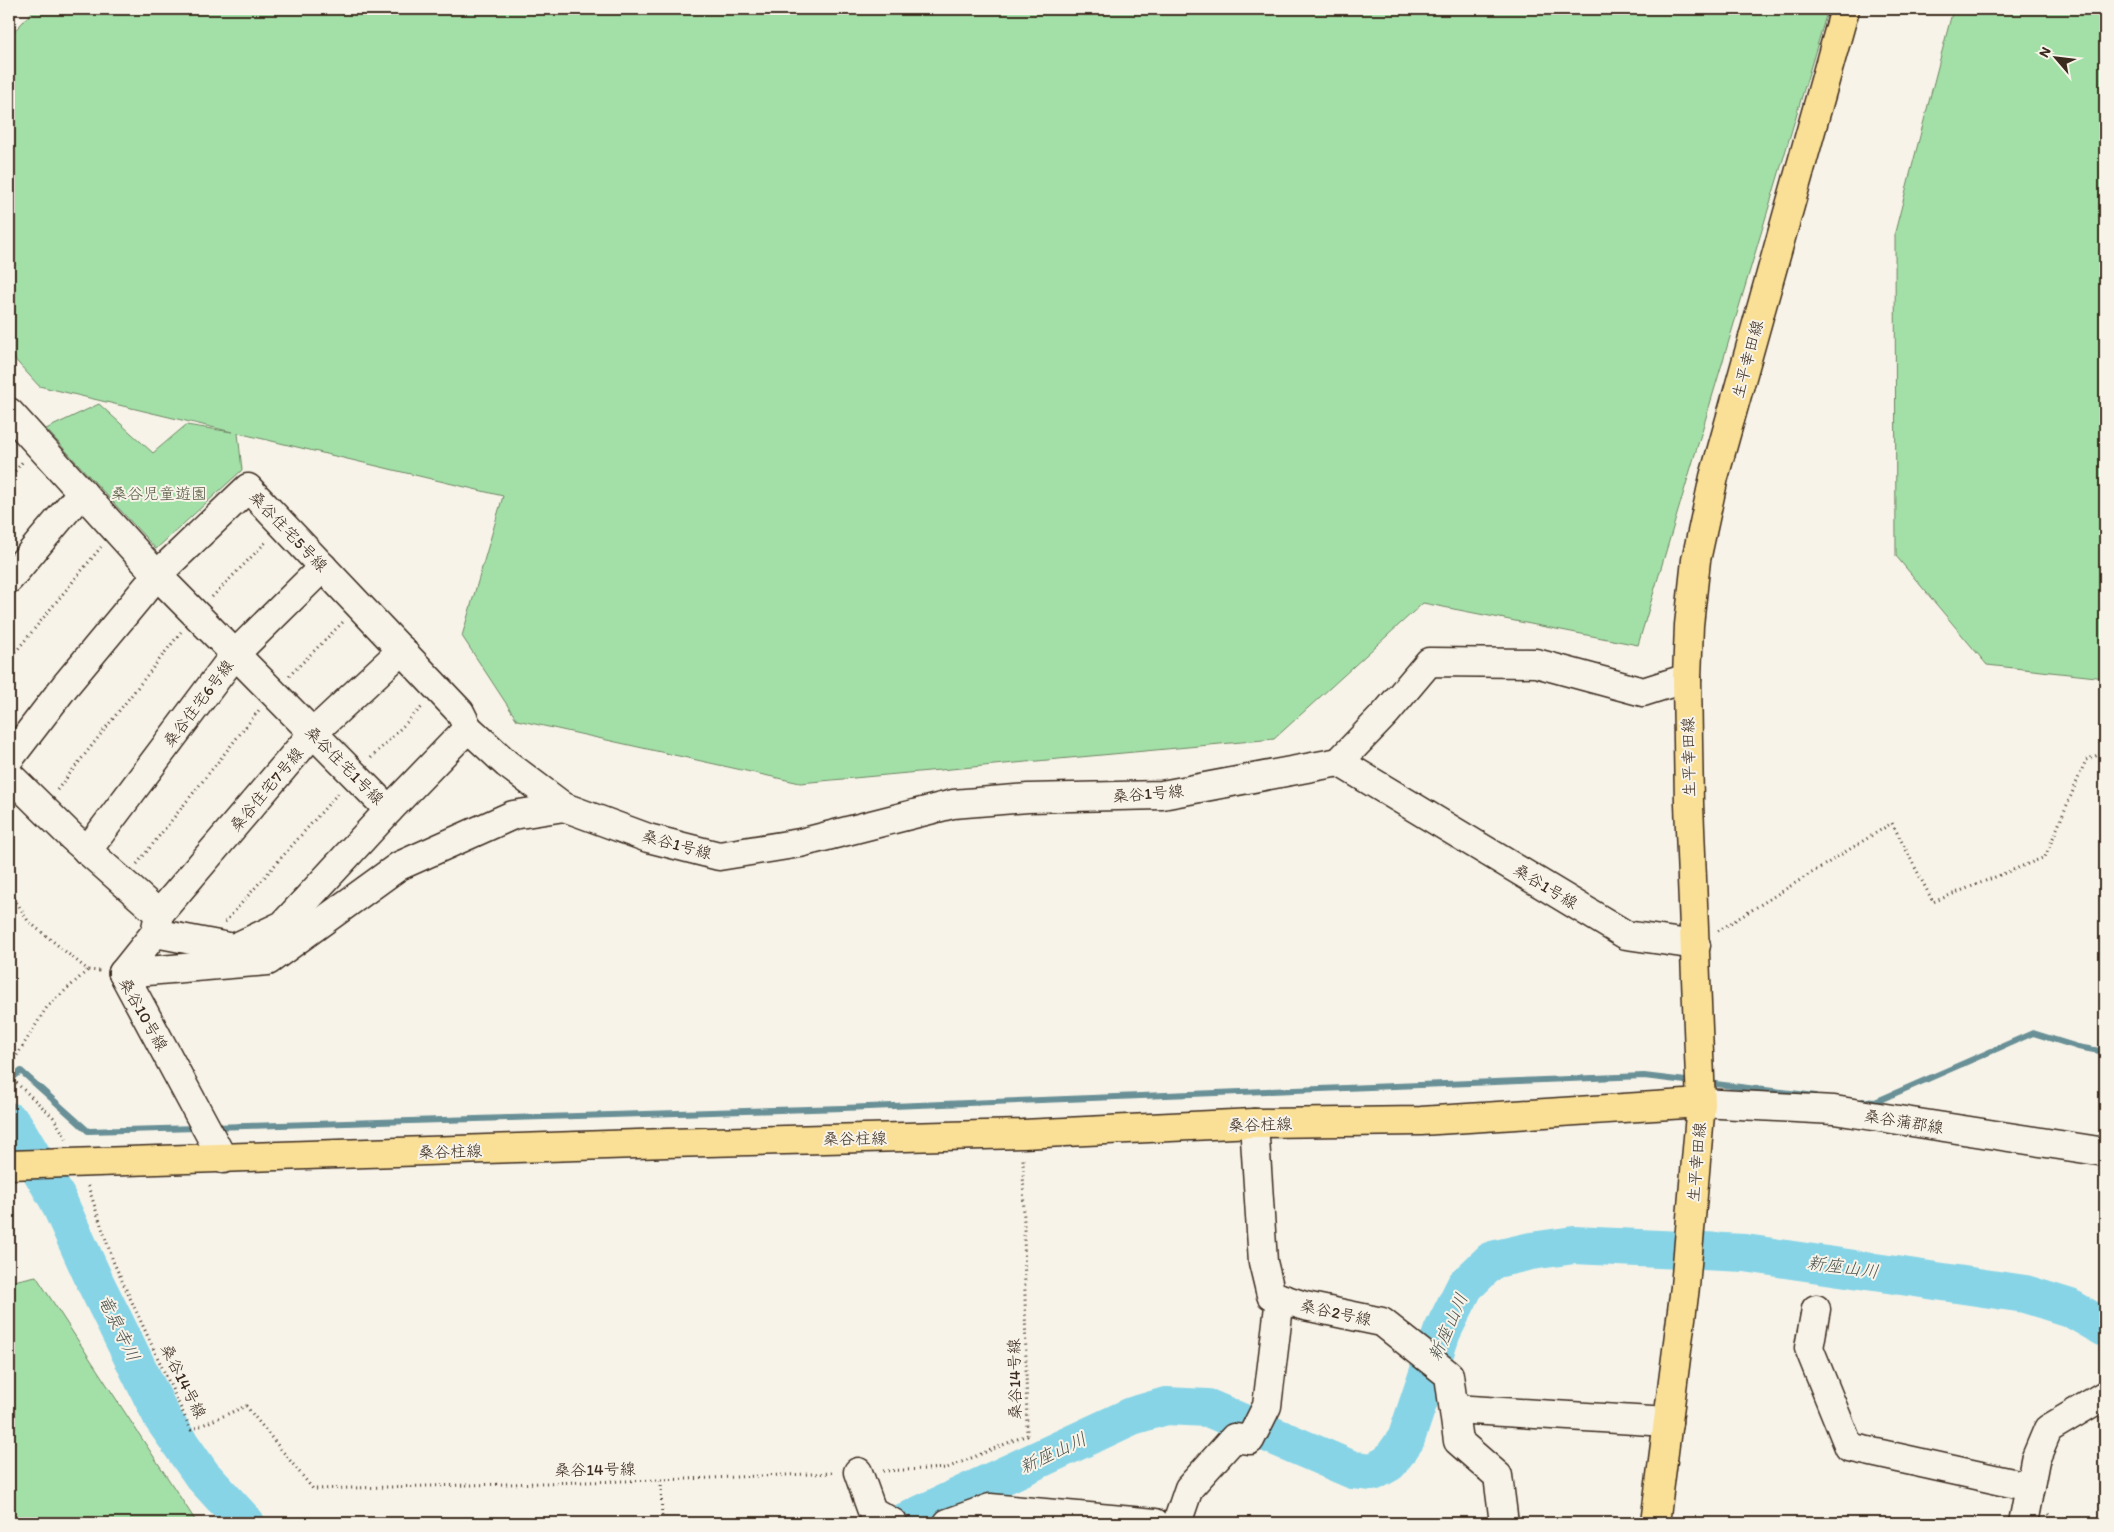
<svg xmlns="http://www.w3.org/2000/svg" width="2114" height="1532" font-family="Itim,'Klee One',sans-serif">
<style>
.green{fill:#a3e0a8;stroke:#6f8563}
.lines{fill:none;stroke-linecap:round;stroke-linejoin:round}
.stream{stroke:#699097;stroke-width:6}
.river{stroke:#88d4e7;stroke-width:38}
.minor-casing{stroke:#3b2a1e;stroke-width:31}
.major-casing{stroke:#3b2a1e;stroke-width:31}
.path{stroke:#3b2a1e;stroke-width:3;stroke-dasharray:1 4;stroke-linecap:butt}
.minor{stroke:#f7f3e8;stroke-width:28}
.major{stroke:#fadf96;stroke-width:28}
.labels{text-anchor:middle;stroke-width:4;stroke-linejoin:round;paint-order:stroke}
.street-label{font-size:16px;fill:#3b2a1e;stroke:#f7f3e8}
.park-label{font-size:16px;fill:#555840;stroke:#f7f3e8}
.water-label{font-size:18px;font-style:italic;fill:#4e5450;stroke:#f7f3e8}
</style>
<rect width="100%" height="100%" fill="#f7f3e8"/>
<filter id="ink" filterUnits="userSpaceOnUse"><feTurbulence type="fractalNoise" baseFrequency=".02" numOctaves="2"/><feDisplacementMap in="SourceGraphic" scale="10" xChannelSelector="R" yChannelSelector="G"/><feConvolveMatrix kernelMatrix="1 2 1 2 8 2 1 2 1" color-interpolation-filters="sRGB"/></filter>
<g filter="url(#ink)">
<g class="green">
<polygon points="35,9 1828,9 1638,645 1423,603 1274,739 800,783 517,720 462,636 503,496 238,433 242,470 156,549 46,429 99,404 153,453 186,425 232,432 39,386 9,353 9,37"/>
<polygon points="1956,9 2105,9 2105,678 1987,665 1896,556 1895,232 1952,13"/>
<polygon points="36,1276 197,1523 9,1523 9,1282"/>
</g>
<g class="lines">
<g class="stream">
<polyline points="9,1081 21,1071 88,1131 198,1128"/>
<polyline points="1707,1083 1816,1096"/>
<polyline points="1863,1101 1875,1102 2033,1033 2078,1047 2105,1052"/>
<polyline points="213,1127 843,1108 1644,1076 1694,1082"/>
</g>
<g class="river">
<polyline points="9,1121 14,1125 57,1198 96,1284 163,1419 202,1475 246,1523"/>
<polyline points="902,1523 1132,1416 1166,1406 1208,1408 1353,1470 1373,1472 1389,1463 1406,1439 1442,1332 1465,1286 1492,1260 1531,1251 1574,1245 1745,1253 2025,1294 2070,1308 2105,1328"/>
</g>
<defs>
<g id="minor">
<polyline points="9,412 157,575 389,810"/>
<polyline points="9,579 82,492"/>
<polyline points="9,759 65,686 157,575 248,488 460,712 468,728 507,764 564,807 648,838 719,856 800,843 953,804 1028,798 1162,795 1339,762 1626,935 1696,945"/>
<polyline points="1339,762 1386,713 1429,662 1536,663 1643,692 1687,678"/>
<polyline points="9,775 72,837 159,914 155,933 123,973"/>
<polyline points="87,851 235,654 323,567"/>
<polyline points="159,914 313,733 402,650"/>
<polyline points="155,933 234,948 283,925 389,810 468,728"/>
<polyline points="123,973 268,961 399,866 513,815 564,807"/>
<polyline points="123,973 223,1159"/>
<polyline points="1701,1103 1834,1110 2105,1152"/>
<polyline points="1254,1123 1263,1262 1271,1295 1305,1306 1382,1322 1449,1375 1458,1441 1498,1476 1504,1523"/>
<polyline points="1816,1309 1809,1348 1849,1447 2030,1487"/>
<polyline points="1454,1409 1668,1422"/>
<polyline points="858,1472 872,1511 893,1523"/>
<polyline points="948,1523 990,1508 1155,1523"/>
<polyline points="1177,1523 1189,1488 1234,1438 1250,1440 1267,1406 1280,1298"/>
<polyline points="2023,1523 2035,1460 2048,1429 2105,1395"/>
</g>
<g id="major">
<polyline points="9,1165 667,1143 1023,1134 1254,1123 1421,1121 1701,1103"/>
<polyline points="1655,1523 1685,1287 1701,1103 1689,804 1687,678 1689,625 1696,560 1714,477 1845,9"/>
</g>
</defs>
<use href="#minor" class="minor-casing"/>
<use href="#major" class="major-casing"/>
<g class="path">
<polyline points="9,479 23,461"/>
<polyline points="212,597 267,541"/>
<polyline points="9,660 101,547"/>
<polyline points="289,676 343,622"/>
<polyline points="371,758 423,706"/>
<polyline points="57,790 181,632"/>
<polyline points="137,864 259,710"/>
<polyline points="9,889 28,921 88,970 100,971"/>
<polyline points="225,922 339,792"/>
<polyline points="1718,931 1892,823 1933,902 2045,857 2086,760 2105,752"/>
<polyline points="9,1068 47,1007 88,970"/>
<polyline points="9,1076 53,1117 67,1140"/>
<polyline points="88,1186 113,1261 191,1430 246,1406 313,1489 661,1480 834,1473"/>
<polyline points="883,1471 947,1468 1027,1435 1023,1157"/>
<polyline points="661,1480 662,1523"/>
<polyline points="2049,1514 2056,1523"/>
</g>
<use href="#minor" class="minor"/>
<use href="#major" class="major"/>
</g>
</g>
<g class="labels">
<g class="street-label">
<text transform="translate(1747 359) rotate(-75)" y="6">生平幸田線</text>
<text transform="translate(289 531) rotate(46)" y="6">桑谷住宅5号線</text>
<text transform="translate(198 703) rotate(-53)" y="6">桑谷住宅6号線</text>
<text transform="translate(1688 757) rotate(-91)" y="6">生平幸田線</text>
<text transform="translate(345 765) rotate(45)" y="6">桑谷住宅1号線</text>
<text transform="translate(266 789) rotate(-50)" y="6">桑谷住宅7号線</text>
<text transform="translate(1148 793) rotate(-5)" y="6">桑谷1号線</text>
<text transform="translate(677 844) rotate(15)" y="6">桑谷1号線</text>
<text transform="translate(1546 886) rotate(31)" y="6">桑谷1号線</text>
<text transform="translate(144 1014) rotate(60)" y="6">桑谷10号線</text>
<text transform="translate(1904 1121) rotate(9)" y="6">桑谷蒲郡線</text>
<text transform="translate(1260 1124) rotate(-2)" y="6">桑谷柱線</text>
<text transform="translate(855 1138) rotate(-1)" y="6">桑谷柱線</text>
<text transform="translate(450 1151) rotate(-2)" y="6">桑谷柱線</text>
<text transform="translate(1696 1162) rotate(-85)" y="6">生平幸田線</text>
<text transform="translate(1336 1312) rotate(12)" y="6">桑谷2号線</text>
<text transform="translate(1014 1379) rotate(-91)" y="6">桑谷14号線</text>
<text transform="translate(184 1381) rotate(63)" y="6">桑谷14号線</text>
<text transform="translate(595 1469) rotate(-1)" y="6">桑谷14号線</text>
</g>
<g class="park-label">
<text x="159" y="499">桑谷児童遊園</text>
</g>
<g class="water-label">
<text transform="translate(1843 1267) rotate(8)" y="6">新座山川</text>
<text transform="translate(1448 1327) rotate(-66)" y="6">新座山川</text>
<text transform="translate(119 1328) rotate(64)" y="6">竜泉寺川</text>
<text transform="translate(1053 1453) rotate(-25)" y="6">新座山川</text>
</g>
</g>
<rect width="2114" height="1532" fill="none" stroke="#f7f3e8" stroke-width="30"/>
<rect x="15" y="15" width="2084" height="1502" fill="none" stroke="#3b2a1e" stroke-width="2" filter="url(#ink)"/>
<g transform="translate(2056 58) rotate(298)" stroke="#f7f3e8" stroke-width="4" paint-order="stroke">
<path d="M0-4L9 19L0 12L-9 19Z" fill="#3b2a1e"/>
<text y="-8" font-size="14" font-weight="bold" text-anchor="middle" fill="#3b2a1e">N</text>
</g>
</svg>
